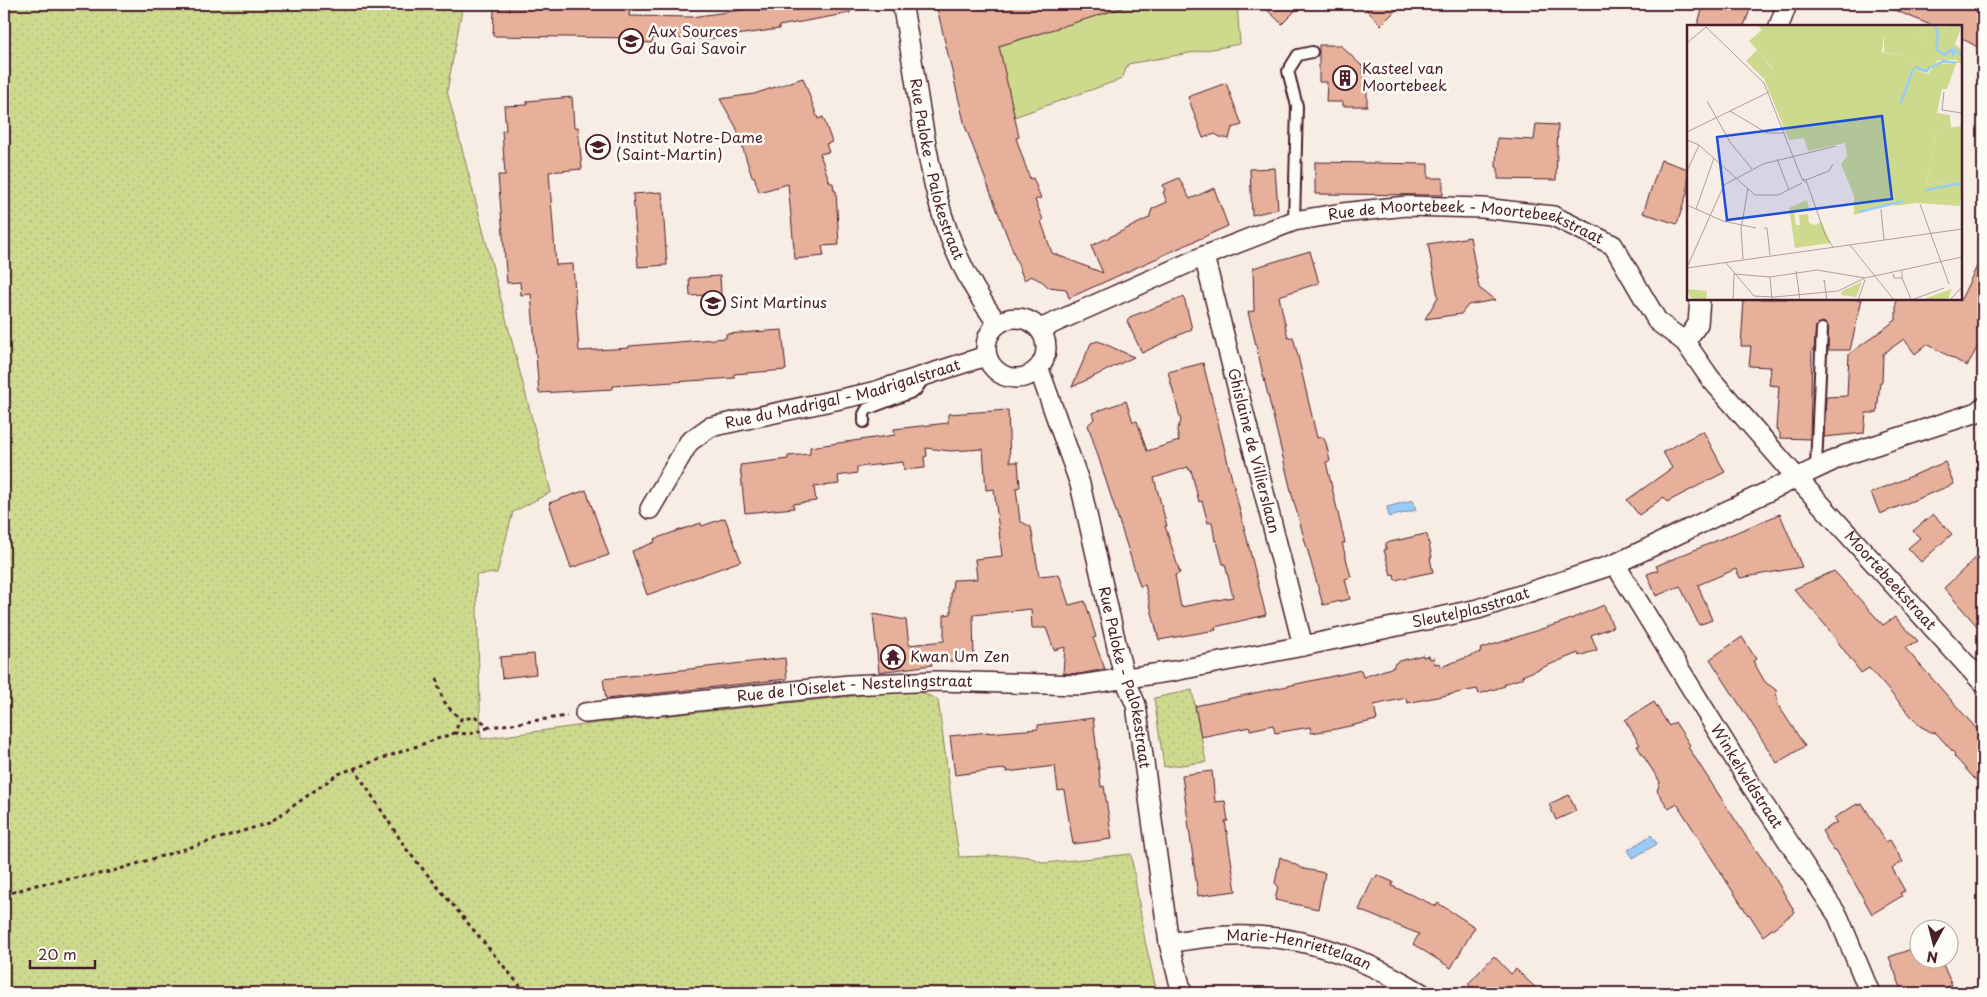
<svg xmlns="http://www.w3.org/2000/svg" width="1987" height="997" font-family="'Playpen Sans',sans-serif">
<style>
.grass{fill:url(#grass-dots);stroke:#8c7c5c}
.green{fill:#cdda8e;stroke:#8c7c5c}
.water{fill:#98cbf5;stroke:#7986a4}
.building{fill:#e6b09b;stroke:#4a1f2b;fill-rule:evenodd}
.lines{fill:none;stroke-linecap:round;stroke-linejoin:round}
.lane-casing{stroke:#4a1f2b;stroke-width:14}
.street-casing{stroke:#4a1f2b;stroke-width:22}
.path{stroke:#4a1f2b;stroke-width:3;stroke-dasharray:4 4;stroke-linecap:butt}
.lane{stroke:#fdfcf7;stroke-width:10}
.street{stroke:#fdfcf7;stroke-width:19}
.labels{text-anchor:middle;stroke-width:5;stroke-linejoin:round;paint-order:stroke}
.poi-label{font-size:15px;fill:#4a1f2b;stroke:#fdfcf7;text-anchor:start}
.street-label{font-size:15px;fill:#4a1f2b;stroke:#fdfcf7}
.inset-river{fill:none;stroke:#98cbf5;stroke-width:2.5}
.inset-road{fill:none;stroke:#b29b9b;stroke-width:1}
.view{fill:#1d4ed8;fill-opacity:0.15;stroke:#1d4ed8;stroke-width:2.5}
.inset-edge{fill:none;stroke:#4a1f2b;stroke-width:2.5}
</style>
<defs>
<pattern id="grass-dots" width="8" height="8" patternUnits="userSpaceOnUse" patternTransform="scale(1.25)"><rect width="8" height="8" fill="#cdda8e"/><path d="M2 2h.1M6 6h.1" fill="none" stroke="#b2bb7b" stroke-width="1.8" stroke-linecap="round"/></pattern>
</defs>
<rect width="100%" height="100%" fill="#f8ede5"/>
<filter id="ink" filterUnits="userSpaceOnUse"><feTurbulence type="fractalNoise" baseFrequency=".02" numOctaves="2"/><feDisplacementMap in="SourceGraphic" scale="10" xChannelSelector="R" yChannelSelector="G"/><feConvolveMatrix kernelMatrix="1 2 1 2 8 2 1 2 1" color-interpolation-filters="sRGB"/></filter>
<g filter="url(#ink)">
<g class="grass">
<polygon points="4,4 463,4 447,91 551,492 513,512 497,573 476,575 481,739 606,722 882,693 921,692 938,700 959,857 1012,855 1028,857 1045,863 1131,854 1145,941 1157,993 4,993"/>
<polygon points="1192,690 1206,762 1164,767 1154,698"/>
</g>
<polygon class="green" points="1131,4 1237,4 1240,44 1128,64 1122,79 1014,117 993,23 1018,40 1120,7 1131,7"/>
<g class="water">
<polygon points="1413,500 1416,510 1389,517 1387,507"/>
<polygon points="1651,835 1657,844 1633,858 1628,850"/>
</g>
<g class="building">
<polygon points="785,4 850,4 850,13 779,26 779,29 708,39 653,38 652,43 636,42 636,38 493,36 494,7 630,9 629,16 691,17"/>
<polygon points="936,4 1121,4 1122,8 999,46 1019,137 1016,138 1030,179 1033,178 1041,198 1035,200 1043,220 1041,221 1052,253 1103,273 1091,246 1149,218 1152,209 1167,202 1163,192 1165,191 1163,185 1179,178 1190,199 1214,188 1228,226 1069,298 1066,289 1048,287 1043,282 1031,276 1024,280 965,126"/>
<polygon points="1261,4 1302,4 1282,24"/>
<polygon points="1361,4 1402,4 1381,25"/>
<polygon points="1704,4 1752,4 1744,26 1697,26"/>
<polygon points="1880,4 1983,4 1983,50 1961,38 1961,26 1933,26"/>
<polygon points="1319,45 1340,45 1363,67 1363,74 1367,74 1367,106 1343,106 1343,102 1326,102 1327,82 1319,82"/>
<polygon points="803,78 818,119 823,117 832,142 826,144 829,152 820,154 830,183 833,183 834,191 836,191 839,245 822,246 824,256 795,259 788,184 759,192 754,176 752,177 736,127 720,99 754,94"/>
<polygon points="1226,83 1242,125 1232,128 1229,139 1220,137 1215,134 1203,138 1188,97"/>
<polygon points="572,97 574,127 578,127 582,169 549,172 556,265 573,264 579,351 629,348 629,346 726,338 726,334 782,330 786,370 734,374 734,378 613,386 613,389 539,393 531,294 521,295 520,282 507,283 498,175 505,175 502,131 506,130 504,106 527,105 527,101"/>
<polygon points="1536,124 1558,125 1556,180 1498,179 1498,168 1496,167 1497,138 1534,140"/>
<polygon points="1661,160 1688,169 1688,190 1677,224 1643,213"/>
<polygon points="1315,162 1428,164 1428,178 1443,178 1443,195 1315,194"/>
<polygon points="1275,168 1278,209 1252,215 1250,169"/>
<polygon points="662,192 667,265 638,267 633,194"/>
<polygon points="1470,237 1479,288 1495,300 1468,305 1461,314 1425,319 1438,297 1428,244"/>
<polygon points="1310,251 1319,283 1279,296 1288,338 1293,337 1298,356 1317,438 1323,437 1326,443 1330,461 1326,462 1345,543 1342,543 1351,577 1345,579 1350,599 1323,605 1292,495 1248,312 1254,311 1253,268"/>
<polygon points="1983,254 1983,337 1967,366 1927,344 1915,354 1904,339 1883,354 1882,382 1880,382 1877,413 1866,413 1864,433 1824,437 1826,397 1847,396 1849,354 1896,320 1896,299 1961,299"/>
<polygon points="720,276 721,294 690,296 689,278"/>
<polygon points="1184,297 1192,329 1142,353 1127,321 1132,316"/>
<polygon points="1744,299 1862,299 1850,350 1828,350 1828,326 1823,322 1816,326 1814,350 1812,350 1810,439 1780,438 1780,433 1776,429 1779,386 1769,385 1771,367 1749,366 1751,346 1741,346"/>
<polygon points="1098,341 1134,357 1072,387 1091,343"/>
<path d="M1203 363 1266 615 1215 627 1216 630 1159 640 1145 585 1140 586 1088 425 1094 419 1092 413 1126 401 1133 422 1137 421 1147 451 1179 441 1177 430 1181 421 1168 372ZM1188 467 1189 470H1191L1199 502 1202 501 1208 523 1212 522 1215 541H1217L1223 564H1225L1233 597 1181 607 1175 575 1180 573 1165 526H1167L1154 478Z"/>
<polygon points="1008,410 1010,462 1018,462 1020,487 1016,488 1020,521 1031,527 1039,576 1059,574 1069,605 1085,601 1096,637 1093,638 1105,669 1079,674 1063,673 1065,647 1054,650 1046,628 1032,628 1031,609 973,615 974,661 931,661 932,665 879,672 873,614 906,620 909,645 944,641 944,615 951,614 951,591 952,591 953,580 977,579 975,559 1002,556 994,489 986,490 983,449 951,451 926,448 927,456 924,457 925,468 904,470 903,462 857,467 857,473 838,476 839,484 814,487 816,501 793,504 794,508 745,513 740,465 788,459 788,456 810,454 810,447 895,435 894,429 948,423 948,414"/>
<polygon points="1703,431 1725,472 1667,502 1664,497 1639,515 1627,500 1672,468 1663,452"/>
<polygon points="1945,462 1954,484 1880,514 1871,493"/>
<polygon points="586,490 609,555 571,568 549,503"/>
<polygon points="1780,514 1802,567 1740,578 1736,569 1698,585 1712,620 1699,625 1680,586 1656,596 1647,574 1658,570 1656,566"/>
<polygon points="1933,514 1952,534 1921,562 1908,548 1920,538 1913,531"/>
<polygon points="725,518 741,561 647,595 632,551 655,542 654,539 677,531 701,523 702,526"/>
<polygon points="1425,534 1427,535 1432,557 1430,558 1433,572 1395,580 1394,574 1391,575 1384,550 1386,549 1386,543"/>
<polygon points="1983,551 1983,633 1944,588"/>
<polygon points="1834,571 1883,625 1895,617 1918,641 1905,648 1983,736 1983,788 1954,756 1955,754 1936,733 1931,732 1920,726 1869,668 1861,673 1826,626 1794,589"/>
<polygon points="1604,605 1613,627 1591,635 1597,650 1579,656 1578,653 1522,676 1523,678 1504,684 1505,686 1479,694 1477,689 1407,703 1406,698 1374,705 1377,720 1336,729 1311,733 1310,727 1275,733 1273,725 1250,730 1250,727 1201,737 1195,706 1361,670 1363,677 1394,667 1394,664 1399,661 1423,655 1423,657 1429,656 1430,659 1434,658 1435,664 1440,663 1441,667 1481,652 1480,649 1566,621"/>
<polygon points="1742,637 1756,659 1753,661 1765,682 1776,690 1778,705 1805,746 1777,763 1710,659"/>
<polygon points="534,654 536,674 502,678 500,657"/>
<polygon points="785,658 787,679 606,699 603,679"/>
<polygon points="1654,702 1669,726 1675,722 1690,745 1688,747 1747,838 1769,868 1795,912 1763,936 1749,914 1748,915 1677,804 1669,809 1657,791 1660,782 1637,746 1640,745 1625,720"/>
<polygon points="1093,718 1101,787 1104,786 1112,839 1073,844 1064,790 1058,791 1055,766 1007,772 1006,769 994,770 955,775 950,736 989,732 989,733 1038,729 1038,725"/>
<polygon points="1212,771 1215,802 1225,801 1228,821 1225,821 1236,891 1198,896 1182,775"/>
<polygon points="1569,795 1576,811 1556,820 1549,804"/>
<polygon points="1862,803 1886,842 1890,840 1903,862 1892,868 1905,891 1900,893 1902,896 1872,914 1836,850 1834,851 1822,831 1837,822 1834,818 1857,804 1858,806"/>
<polygon points="1280,857 1304,869 1325,873 1318,909 1275,900 1278,886 1275,883"/>
<polygon points="1377,875 1393,882 1392,886 1436,906 1438,903 1475,927 1451,968 1413,944 1419,934 1359,910 1373,878 1375,879"/>
<polygon points="1920,946 1920,960 1941,960 1952,985 1947,987 1949,993 1903,993 1889,957"/>
<polygon points="1494,956 1511,974 1516,969 1541,993 1478,993 1468,984"/>
</g>
<g class="lines">
<defs>
<g id="lane">
<polyline points="1294,221 1297,106 1288,71 1298,55 1312,52"/>
<polyline points="864,422 864,414 867,409 915,391 924,378"/>
<polyline points="1816,467 1822,329"/>
</g>
<g id="street">
<path id="s1" d="M902 4C915 67 921 133 937 196 948 241 970 286 997 323"/>
<polyline points="1779,26 1787,4"/>
<path id="s2" d="M1204 256 1303 646"/>
<circle cx="1016" cy="348" r="30"/>
<path id="s3" d="M1040 329 1204 256 1294 221 1342 213 1406 206 1483 208 1553 216 1613 245 1658 322 1685 342 1710 378 1797 478 1983 683"/>
<polyline points="1685,342 1698,324 1700,299"/>
<path id="s4" d="M1039 369 1080 484 1119 656 1125 679 1136 705 1169 943 1182 993"/>
<path id="s5" d="M650 509 689 442 710 427 873 392 986 356"/>
<path id="s6" d="M1615 564 1752 787 1838 916 1870 993"/>
<path id="s7" d="M585 713 849 685 937 681 1080 685 1174 671 1303 646 1478 609 1615 564 1845 455 1975 413 1983 407"/>
<path id="s8" d="M1169 943C1266 924 1337 942 1421 993"/>
</g>
</defs>
<use href="#lane" class="lane-casing"/>
<use href="#street" class="street-casing"/>
<g class="path">
<path d="M437 678C441 699 444 705 461 719"/>
<polyline points="454,733 470,734 490,727"/>
<polyline points="354,768 407,850 526,993"/>
<polyline points="4,895 36,885 110,872 269,823 338,774 454,733 461,719 476,717 490,727 567,716"/>
</g>
<use href="#lane" class="lane"/>
<use href="#street" class="street"/>
</g>
</g>
<defs>
<symbol id="school-ring" viewBox="-11 -11 22 22"><circle r="9.5" fill="#fdfcf7" stroke="#4a1f2b" stroke-width="1.5"/><path d="M0-5L7-2L0 1L-7-2ZM-4 1L0 2.5L4 1V4Q0 6-4 4Z" fill="#4a1f2b"/></symbol>
<symbol id="building-ring" viewBox="-11 -11 22 22"><circle r="9.5" fill="#fdfcf7" stroke="#4a1f2b" stroke-width="1.5"/><path d="M-4-6H4V6H1V3H-1V6H-4ZM-2.5-4.3h1.7v1.8h-1.7ZM.8-4.3h1.7v1.8H.8ZM-2.5-1h1.7V.8h-1.7ZM.8-1h1.7V.8H.8Z" fill="#4a1f2b"/></symbol>
<symbol id="temple-ring" viewBox="-11 -11 22 22"><circle r="9.5" fill="#fdfcf7" stroke="#4a1f2b" stroke-width="1.5"/><path d="M0-6L5-2H3V0L6.5 2.5H4V6H1.5V3h-3V6H-4V2.5H-6.5L-3 0V-2H-5Z" fill="#4a1f2b"/></symbol>
</defs>
<g fill-rule="evenodd">
<use href="#school-ring" x="617" y="27" width="28" height="28"/>
<use href="#building-ring" x="1331" y="64" width="28" height="28"/>
<use href="#school-ring" x="584" y="133" width="28" height="28"/>
<use href="#school-ring" x="699" y="289" width="28" height="28"/>
<use href="#temple-ring" x="879" y="643" width="28" height="28"/>
</g>
<g class="labels">
<g class="poi-label">
<text x="648" y="37">Aux Sources<tspan x="648" dy="17">du Gai Savoir</tspan></text>
<text x="1362" y="74">Kasteel van<tspan x="1362" dy="17">Moortebeek</tspan></text>
<text x="616" y="143">Institut Notre-Dame<tspan x="616" dy="17">(Saint-Martin)</tspan></text>
<text x="730" y="308">Sint Martinus</text>
<text x="910" y="662">Kwan Um Zen</text>
</g>
<g class="street-label">
<text dy="5" stroke="none"><textPath href="#s1" startOffset="169">Rue Paloke - Palokestraat</textPath></text>
<text dy="5" stroke="none"><textPath href="#s3" startOffset="451">Rue de Moortebeek - Moortebeekstraat</textPath></text>
<text dy="5" stroke="none"><textPath href="#s5" startOffset="240">Rue du Madrigal - Madrigalstraat</textPath></text>
<text dy="5" stroke="none"><textPath href="#s2" startOffset="201">Ghislaine de Villierslaan</textPath></text>
<text dy="5" stroke="none"><textPath href="#s3" startOffset="1041">Moortebeekstraat</textPath></text>
<text dy="5" stroke="none"><textPath href="#s7" startOffset="895">Sleutelplasstraat</textPath></text>
<text dy="5" stroke="none"><textPath href="#s4" startOffset="321">Rue Paloke - Palokestraat</textPath></text>
<text dy="5" stroke="none"><textPath href="#s7" startOffset="271">Rue de l'Oiselet - Nestelingstraat</textPath></text>
<text dy="5" stroke="none"><textPath href="#s6" startOffset="250">Winkelveldstraat</textPath></text>
<text dy="5" stroke="none"><textPath href="#s8" startOffset="132">Marie-Henriettelaan</textPath></text>
</g>
</g>
<g transform="translate(1687 25)">
<rect width="275" height="275" fill="#f8ede5"/>
<path d="M70 0H198L195 27 228 33 227 45 241 49 249 38 269 39 260 64H255L250 88 263 90 264 103 250 104 239 160 275 155 273 181 230 178 207 181 209 176 167 190V171L154 139 160 131 158 118 121 126 117 113 102 115 77 54 86 43 62 16 75 5ZM0 264 20 266 19 275H5Z" fill="#cdda8e"/>
<path d="M197 0H237L232 13 253 21V12L260 2 258 0H275L268 19 274 24 275 35H251L240 48 227 45V33L197 27ZM70 25 86 44 77 54 59 36ZM275 101V155L239 160 250 104Z" fill="#cdda8e"/>
<path d="M264 19 275 30V38H248L271 36 261 28 260 23Z" fill="#cdda8e"/>
<path d="M237 0 261 2 253 12V22L232 13ZM120 175 122 183 107 187 109 200H113L112 190 121 189 122 198 129 200 134 196 144 218 108 223 102 183ZM175 257 169 272 154 270 155 266ZM265 264 261 275H234L256 267Z" fill="#cdda8e"/>
<path class="inset-river" d="M248 0 251 10 249 24 258 30 265 24 266 29 269 25 275 31M228 42 239 46 243 42M245 42 256 36 269 38M214 78 226 44M239 165 275 158M172 187 216 176"/>
<path class="inset-road" d="M19 2 77 58 115 154M0 18 19 2M257 67 255 85 275 88M20 76 43 117 65 144M43 86 82 67M0 107 43 86 80 108H98M0 115 12 120 68 170H91L115 158M90 134 102 165M0 146 12 120M119 155 142 146 146 139M119 158 115 154 119 155 139 212 146 222M233 179 262 259M0 180 36 196 69 203M9 184 27 133M194 184 197 215M77 203H80L83 230M163 220 207 275M56 234 54 204 61 163M39 238 67 271 88 272 151 266 178 253M1 240 37 160 76 139 149 121M0 243 275 204M109 246 113 275M47 249 83 252 130 245 178 253 275 232M206 249 207 253H215V246M83 252 85 275M215 253 224 274M138 258 137 255 140 275M46 275 47 249M171 275 178 255M224 275 257 263M263 275 275 262"/>
<path class="view" d="M195 91 205 174 40 195 30 112Z"/>
<rect width="275" height="275" class="inset-edge"/>
</g>
<rect width="1987" height="997" fill="none" stroke="#fdfcf7" stroke-width="20"/>
<rect x="10" y="10" width="1967" height="977" fill="none" stroke="#4a1f2b" stroke-width="2" filter="url(#ink)"/>
<g transform="translate(1934 944) rotate(187)"><circle r="24" fill="#fdfcf7" stroke="#b5a4a5"/>
<path d="M0-4L9 19L0 12L-9 19Z" fill="#4a1f2b"/>
<text y="-8" font-size="14" font-weight="bold" text-anchor="middle" fill="#4a1f2b">N</text>
</g>
<path d="M30 960v8h65v-8" fill="none" stroke="#4a1f2b" stroke-width="2.5"/>
<text x="38" y="960" font-size="15" fill="#4a1f2b" stroke="#fdfcf7" stroke-width="4" paint-order="stroke">20 m</text>
</svg>
